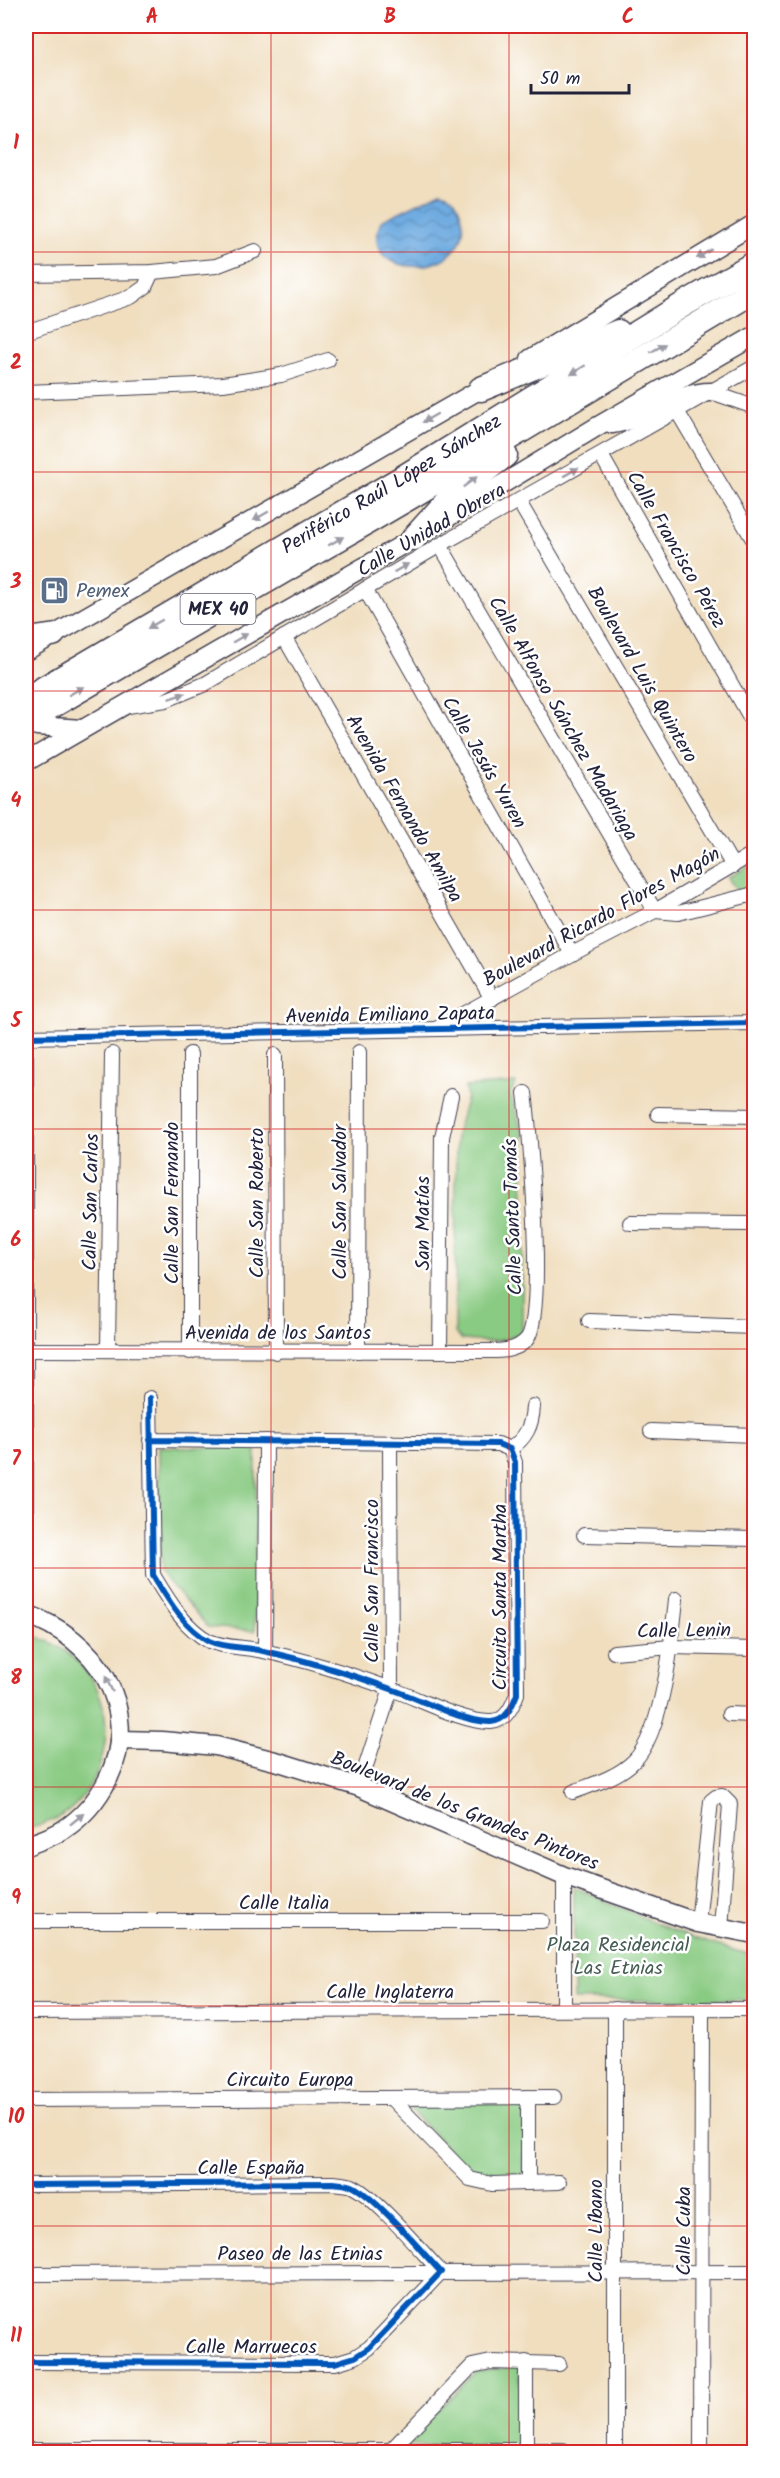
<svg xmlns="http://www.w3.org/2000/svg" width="780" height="2478" font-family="Kalam,sans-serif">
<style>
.park{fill:#8acb83;stroke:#56765f;stroke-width:1.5}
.water{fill:url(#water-waves);stroke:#48678e;stroke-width:1.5}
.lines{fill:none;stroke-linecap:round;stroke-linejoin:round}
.street-casing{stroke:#413e4f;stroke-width:16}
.secondary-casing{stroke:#413e4f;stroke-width:21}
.primary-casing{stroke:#413e4f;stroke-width:24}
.highway-casing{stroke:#413e4f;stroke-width:27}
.street{stroke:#fff;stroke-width:14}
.secondary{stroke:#fff;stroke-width:18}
.primary{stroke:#fff;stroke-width:21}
.highway{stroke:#fff;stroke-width:24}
.cycleway-casing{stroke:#fff;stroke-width:10}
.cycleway{stroke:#0057b8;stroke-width:6}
.oneway{fill:#9c9ca7}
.grid{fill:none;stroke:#d62828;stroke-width:1.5;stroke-opacity:0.55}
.labels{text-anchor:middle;stroke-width:5;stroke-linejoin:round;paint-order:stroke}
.shield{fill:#fff;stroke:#646476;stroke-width:1.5}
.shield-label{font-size:18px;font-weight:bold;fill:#22223b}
.street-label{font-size:20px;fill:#22223b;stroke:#fff}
.service-label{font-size:20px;fill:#4e5e75;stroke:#fff;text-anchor:start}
.park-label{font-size:20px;fill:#465d54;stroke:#fff}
.neatline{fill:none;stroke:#d62828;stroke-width:2}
.grid-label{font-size:20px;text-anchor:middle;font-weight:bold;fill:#d62828}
</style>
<defs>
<pattern id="water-waves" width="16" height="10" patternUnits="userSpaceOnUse" patternTransform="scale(1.5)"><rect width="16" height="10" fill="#6face1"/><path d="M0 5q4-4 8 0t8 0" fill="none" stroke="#5b8cb8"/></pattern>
</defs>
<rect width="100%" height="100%" fill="#fff"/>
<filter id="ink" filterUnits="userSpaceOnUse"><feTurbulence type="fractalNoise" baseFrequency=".0167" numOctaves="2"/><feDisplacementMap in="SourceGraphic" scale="12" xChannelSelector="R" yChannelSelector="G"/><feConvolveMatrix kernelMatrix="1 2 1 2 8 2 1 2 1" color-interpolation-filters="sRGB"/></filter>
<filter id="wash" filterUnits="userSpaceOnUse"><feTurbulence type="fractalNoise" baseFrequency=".008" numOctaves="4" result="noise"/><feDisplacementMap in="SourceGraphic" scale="24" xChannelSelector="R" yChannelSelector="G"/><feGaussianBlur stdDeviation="1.35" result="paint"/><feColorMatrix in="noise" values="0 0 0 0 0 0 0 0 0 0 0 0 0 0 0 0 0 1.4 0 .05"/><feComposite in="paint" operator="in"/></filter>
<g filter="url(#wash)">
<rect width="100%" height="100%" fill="#f0debf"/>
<g class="park">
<polygon points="754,862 754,890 740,895 728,878"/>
<path d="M516 1083 510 1094 523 1134 522 1331C504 1344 484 1342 462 1340L455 1333 456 1135 467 1097 465 1087Z"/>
<polygon points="159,1447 256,1447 255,1631 208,1627 160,1572"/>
<path d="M26 1632C41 1638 62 1646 74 1658 82 1666 94 1681 98 1691 115 1731 103 1780 71 1809 59 1819 41 1825 26 1830Z"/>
<path d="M574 1887C633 1913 691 1942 754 1955V2000H574Z"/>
<polygon points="524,2101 523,2179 476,2178 402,2102"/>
<polygon points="520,2366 522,2447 403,2445 477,2371"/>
</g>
<path class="water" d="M441 192C454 195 457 202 461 214 477 269 392 281 379 248 375 240 378 230 381 221Z"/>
</g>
<g filter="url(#ink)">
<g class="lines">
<defs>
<g id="street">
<polyline points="26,274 152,272 216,266 255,251"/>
<polyline points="26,332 131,297 145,287 152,272"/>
<polyline points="26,392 223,384 281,375 328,360"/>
<polyline points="711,392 754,407"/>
<polyline points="677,411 754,541"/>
<polyline points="601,455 754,724"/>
<polyline points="519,502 733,866"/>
<polyline points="440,545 655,911 678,913 754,894"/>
<polyline points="365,589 572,954"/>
<polyline points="284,637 492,999"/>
<polyline points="128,706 166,700 205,684 440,545 754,367"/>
<polyline points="436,1029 572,954 655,911 754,853"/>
<polyline points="26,1037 754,1023"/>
<polyline points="190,1054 190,1352"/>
<polyline points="275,1055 276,1352"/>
<polyline points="26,1057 26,1615"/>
<polyline points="658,1114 754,1116"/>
<polyline points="630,1223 754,1224"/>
<polyline points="589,1321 754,1327"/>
<path d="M26 1350 484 1351C499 1351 516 1352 527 1339 546 1315 530 1131 525 1093"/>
<polyline points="108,1350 112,1054"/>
<polyline points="358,1351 359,1052"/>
<polyline points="440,1351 442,1137 451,1096"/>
<polyline points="651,1431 754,1435"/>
<path d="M150 1440 498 1444 510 1449 515 1462 517 1694C512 1707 506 1721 491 1722 464 1723 418 1698 391 1689 350 1674 306 1660 263 1651 247 1647 224 1648 209 1641 184 1628 167 1598 153 1575L150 1398"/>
<path d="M510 1449C526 1438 532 1426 533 1406"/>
<polyline points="584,1535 754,1539"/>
<polyline points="265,1651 266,1441"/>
<polyline points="614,1652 671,1647 754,1649"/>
<polyline points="729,1714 754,1715"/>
<polyline points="359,1787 391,1689 390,1442"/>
<path d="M573 1792C594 1784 618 1777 634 1761 663 1732 672 1640 676 1599"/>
<polyline points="26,1921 542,1921"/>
<polyline points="698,1923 711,1801 716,1797 722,1796 730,1804 721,1929"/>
<polyline points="564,2009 564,1876"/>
<polyline points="26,2012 754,2009"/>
<polyline points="391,2098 470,2179 492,2184 559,2182"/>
<polyline points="26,2100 554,2097"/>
<polyline points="528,2183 528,2097"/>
<path d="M26 2185 333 2183C339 2184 347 2184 352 2186 377 2198 420 2250 441 2272L369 2348 355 2357 335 2363 26 2362"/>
<polyline points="26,2274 754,2272"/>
<polyline points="26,2450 563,2450"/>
<polyline points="526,2450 526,2362"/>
<polyline points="390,2451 472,2366 491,2362 559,2364"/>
<polyline points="615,2452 615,2009"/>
<polyline points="701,2452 702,2009"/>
</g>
<g id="secondary">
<polyline points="530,359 754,224"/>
<path d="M612 424C648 419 674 392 711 392"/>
<polyline points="26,651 491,383"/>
<polyline points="26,721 37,726 82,729"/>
<polyline points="26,762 414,538 598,426 754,336"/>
<path d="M26 1614C95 1638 143 1707 108 1779 98 1799 83 1817 63 1830 52 1837 38 1841 26 1846"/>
<polyline points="119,1740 162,1741 216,1746 279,1762 359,1787 564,1876 698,1923 754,1934"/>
</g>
<polyline id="primary" points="26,639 54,635"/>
<g id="highway">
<polyline points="481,389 618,332"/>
<polyline points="414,538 452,496 505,455"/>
<path id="s1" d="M26 699 404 477 686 303 754 264"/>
<polyline points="26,721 410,497 754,291"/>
</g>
</defs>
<use href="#street" class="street-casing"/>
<use href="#secondary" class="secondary-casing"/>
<use href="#primary" class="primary-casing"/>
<use href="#highway" class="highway-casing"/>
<use href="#street" class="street"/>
<use href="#secondary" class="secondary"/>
<use href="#primary" class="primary"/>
<use href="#highway" class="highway"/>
<defs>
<g id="cycleway">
<polyline points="26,1037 754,1023"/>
<path d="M150 1440 498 1444 510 1449 515 1462 517 1694C512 1707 506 1721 491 1722 464 1723 418 1698 391 1689 350 1674 306 1660 263 1651 247 1647 224 1648 209 1641 184 1628 167 1598 153 1575L150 1398"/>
<path d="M26 2185 333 2183C339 2184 347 2184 352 2186 377 2198 420 2250 441 2272L369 2348 355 2357 335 2363 26 2362"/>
</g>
</defs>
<use href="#cycleway" class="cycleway-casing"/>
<use href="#cycleway" class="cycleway"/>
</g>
<defs><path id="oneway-solid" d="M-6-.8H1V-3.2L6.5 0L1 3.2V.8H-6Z" transform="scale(1.5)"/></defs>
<g class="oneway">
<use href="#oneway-solid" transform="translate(704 254) rotate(149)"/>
<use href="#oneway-solid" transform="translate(658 348) rotate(-30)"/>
<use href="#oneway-solid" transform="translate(578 370) rotate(148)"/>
<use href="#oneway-solid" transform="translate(430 418) rotate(150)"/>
<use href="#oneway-solid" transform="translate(571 472) rotate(-29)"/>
<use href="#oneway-solid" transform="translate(470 482) rotate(-37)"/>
<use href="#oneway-solid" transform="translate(261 516) rotate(150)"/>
<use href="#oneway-solid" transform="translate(336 541) rotate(-30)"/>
<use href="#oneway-solid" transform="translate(401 568) rotate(-30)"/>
<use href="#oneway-solid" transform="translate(155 624) rotate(150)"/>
<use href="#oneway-solid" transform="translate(240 638) rotate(-30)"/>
<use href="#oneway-solid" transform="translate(76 691) rotate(-30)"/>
<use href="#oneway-solid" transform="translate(177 696) rotate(-19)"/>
<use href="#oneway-solid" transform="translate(109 1684) rotate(-115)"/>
<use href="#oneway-solid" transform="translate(77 1819) rotate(-39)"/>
</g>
</g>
<path class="grid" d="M271 26V2452M509 26V2452M26 252H754M26 472H754M26 691H754M26 910H754M26 1129H754M26 1349H754M26 1568H754M26 1787H754M26 2006H754M26 2226H754"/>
<defs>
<symbol id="fuel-square" viewBox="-11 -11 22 22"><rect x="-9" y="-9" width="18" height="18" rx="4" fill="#5c6f8a" stroke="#fff"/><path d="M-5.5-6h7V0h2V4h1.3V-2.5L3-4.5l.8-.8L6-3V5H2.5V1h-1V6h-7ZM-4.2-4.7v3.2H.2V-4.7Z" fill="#fff"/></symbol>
</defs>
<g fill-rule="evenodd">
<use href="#fuel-square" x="38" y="574" width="33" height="33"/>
</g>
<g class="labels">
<rect class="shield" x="180.5" y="594" width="75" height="30" rx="4.5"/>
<g class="shield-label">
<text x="218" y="615">MEX 40</text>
</g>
<g class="street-label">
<text dy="7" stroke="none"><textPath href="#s1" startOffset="424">Periférico Raúl López Sánchez</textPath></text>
<text transform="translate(431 529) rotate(-30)" y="7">Calle Unidad Obrera</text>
<text transform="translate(677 549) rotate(60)" y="7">Calle Francisco Pérez</text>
<text transform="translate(643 674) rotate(60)" y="7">Boulevard Luis Quintero</text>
<text transform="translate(564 718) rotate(60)" y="7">Calle Alfonso Sánchez Madariaga</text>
<text transform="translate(485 762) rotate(60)" y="7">Calle Jesús Yuren</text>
<text transform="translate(405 808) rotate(60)" y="7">Avenida Fernando Amilpa</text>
<text transform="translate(601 916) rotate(-29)" y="7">Boulevard Ricardo Flores Magón</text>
<text transform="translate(390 1014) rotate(-1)" y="7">Avenida Emiliano Zapata</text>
<text transform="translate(90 1202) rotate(-89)" y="7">Calle San Carlos</text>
<text transform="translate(339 1202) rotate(-90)" y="7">Calle San Salvador</text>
<text transform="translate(171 1203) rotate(-90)" y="7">Calle San Fernando</text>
<text transform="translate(256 1203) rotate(-90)" y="7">Calle San Roberto</text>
<text transform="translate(512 1217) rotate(-92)" y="7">Calle Santo Tomás</text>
<text transform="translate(422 1223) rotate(-90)" y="7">San Matías</text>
<text x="278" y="1339">Avenida de los Santos</text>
<text transform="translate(371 1581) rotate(-90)" y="7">Calle San Francisco</text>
<text transform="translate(499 1597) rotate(-90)" y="7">Circuito Santa Martha</text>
<text transform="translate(684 1630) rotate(-1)" y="7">Calle Lenin</text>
<text transform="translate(465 1810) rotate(22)" y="7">Boulevard de los Grandes Pintores</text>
<text x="284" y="1909">Calle Italia</text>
<text x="390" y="1998">Calle Inglaterra</text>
<text x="290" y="2086">Circuito Europa</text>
<text x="251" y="2174">Calle España</text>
<text transform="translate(595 2231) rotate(-90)" y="7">Calle Líbano</text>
<text transform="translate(683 2231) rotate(-90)" y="7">Calle Cuba</text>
<text x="300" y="2260">Paseo de las Etnias</text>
<text x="251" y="2353">Calle Marruecos</text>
</g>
<g class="service-label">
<text x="76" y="597">Pemex</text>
</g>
<g class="park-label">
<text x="618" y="1951">Plaza Residencial<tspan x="618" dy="23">Las Etnias</tspan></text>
</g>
</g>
<rect width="780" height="2478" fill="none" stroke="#fff" stroke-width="66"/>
<path d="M531 84v9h98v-9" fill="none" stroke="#22223b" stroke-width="3"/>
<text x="540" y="84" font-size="18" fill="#22223b" stroke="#ffffff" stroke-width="4.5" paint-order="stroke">50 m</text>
<rect x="33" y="33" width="714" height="2412" class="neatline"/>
<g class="grid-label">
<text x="152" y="23">A</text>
<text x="390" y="23">B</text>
<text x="628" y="23">C</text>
<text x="16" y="149">1</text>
<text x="16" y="369">2</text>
<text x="16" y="588">3</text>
<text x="16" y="807">4</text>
<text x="16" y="1027">5</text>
<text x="16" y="1246">6</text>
<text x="16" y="1465">7</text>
<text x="16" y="1684">8</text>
<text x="16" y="1904">9</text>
<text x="16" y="2123">10</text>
<text x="16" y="2342">11</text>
</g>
</svg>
